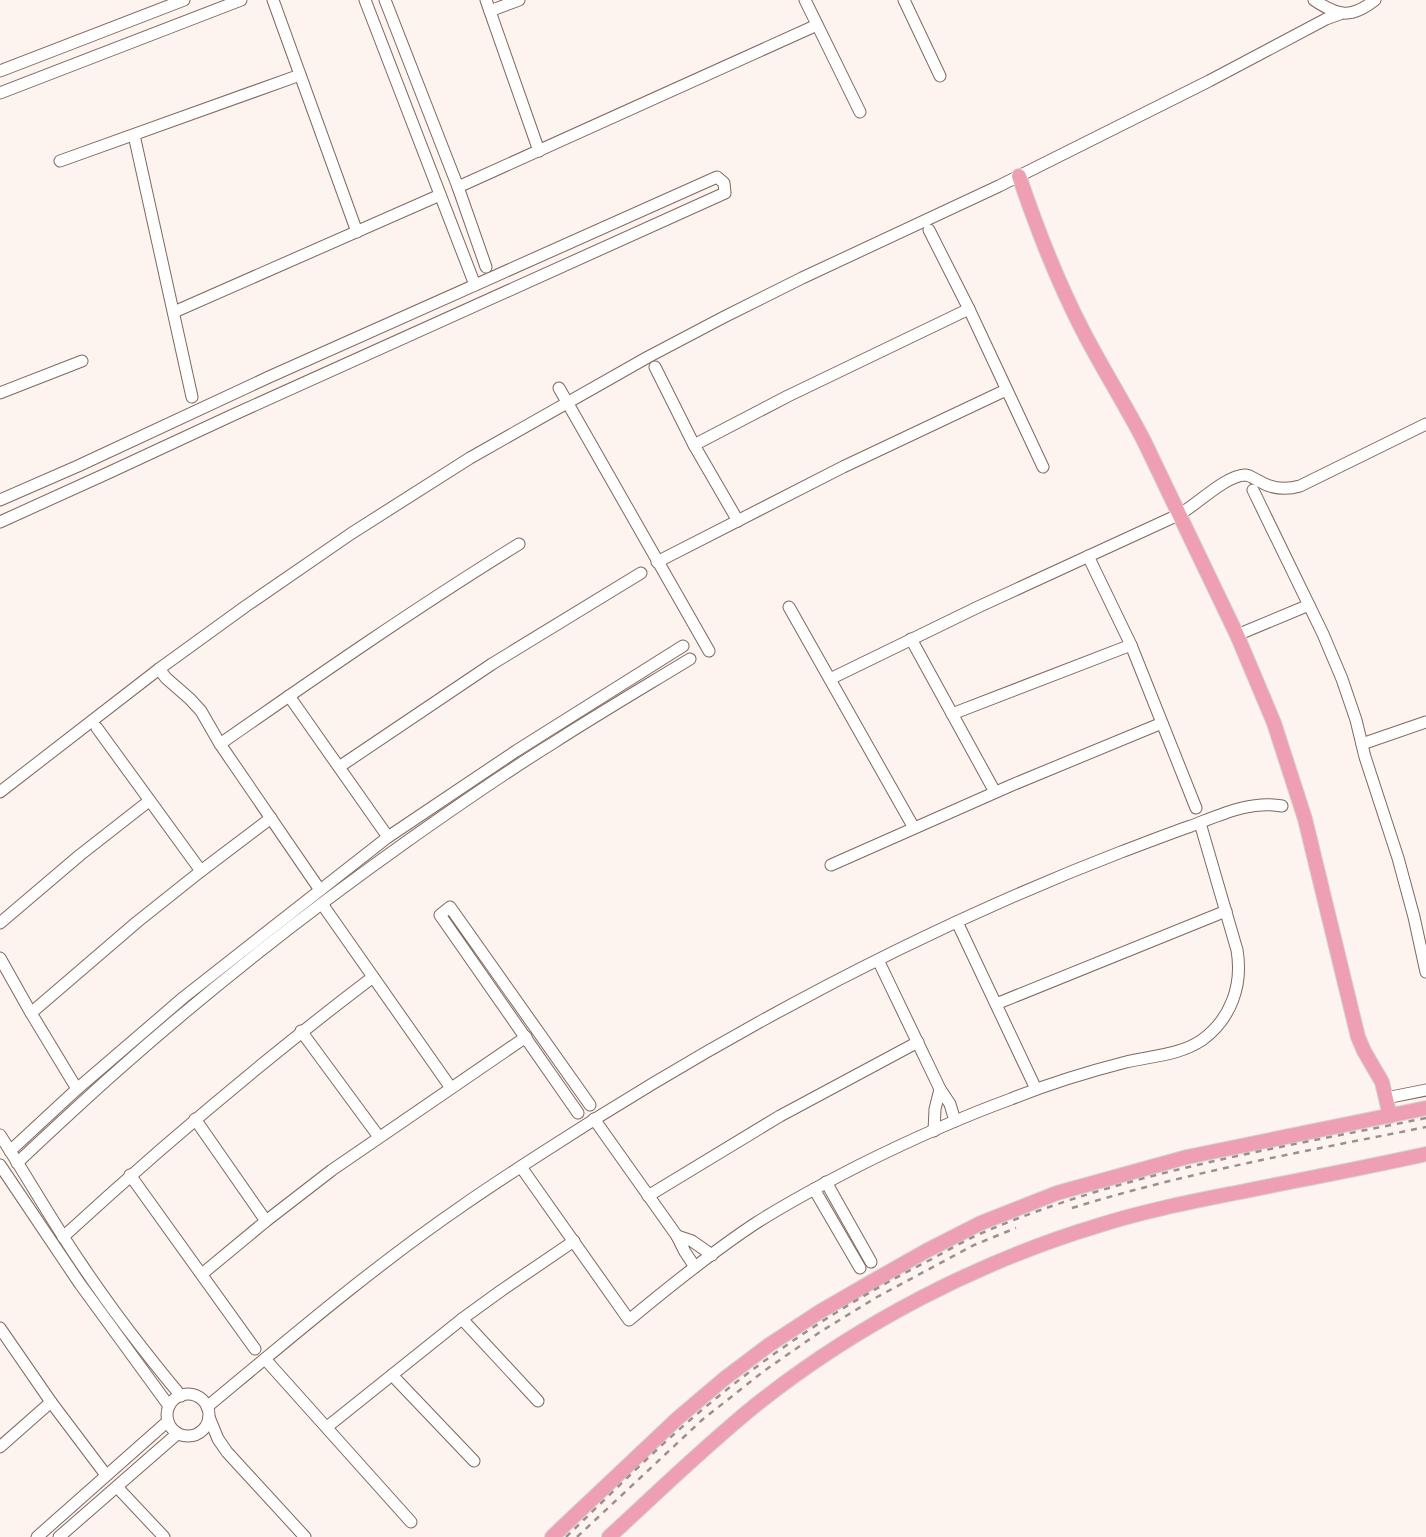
<svg xmlns="http://www.w3.org/2000/svg" width="1426" height="1537" font-family="'Work Sans',sans-serif">
<style>
.lines{fill:none;stroke-linecap:round;stroke-linejoin:round}
.minor-casing{stroke:#7e695f;stroke-width:13}
.major-casing{stroke:#d5d3d2;stroke-width:16}
.minor{stroke:#fff;stroke-width:11}
.major{stroke:#eea0b2;stroke-width:14}
.rail{stroke:#9a908c;stroke-width:2.5;stroke-dasharray:6 6;stroke-linecap:butt}
</style>
<rect width="100%" height="100%" fill="#fdf3ef"/>
<g class="lines">
<defs>
<g id="minor">
<polyline points="273,0 357,232"/>
<polyline points="365,0 475,285"/>
<polyline points="385,0 458,187 486,267"/>
<polyline points="486,0 539,151"/>
<polyline points="805,0 860,112"/>
<polyline points="904,0 940,76"/>
<path d="M1314 0C1338 16 1351 19 1375 0"/>
<polyline points="490,11 519,0"/>
<polyline points="0,71 184,0"/>
<polyline points="0,93 241,0"/>
<polyline points="134,135 192,397"/>
<polyline points="60,161 300,75"/>
<polyline points="458,187 817,25"/>
<polyline points="929,230 969,309 1043,467"/>
<polyline points="174,312 440,195"/>
<polyline points="655,367 694,445 738,521"/>
<polyline points="559,388 709,651"/>
<polyline points="0,393 82,361"/>
<polyline points="694,445 788,396 969,309"/>
<polyline points="1253,490 1323,634 1342,679 1356,720 1365,757 1398,858 1414,917 1426,972"/>
<polyline points="0,500 78,466 269,377 717,177 724,183 725,193 235,414 108,473 0,522"/>
<polyline points="1088,556 1131,645 1196,808"/>
<polyline points="657,562 843,467 1006,390"/>
<polyline points="789,607 914,828"/>
<polyline points="1237,635 1309,605"/>
<polyline points="911,639 995,792"/>
<polyline points="159,669 166,678 190,699 201,711 220,744 320,890"/>
<path d="M830 679 978 607 1178 515C1196 506 1224 476 1245 475 1250 475 1254 479 1259 481 1272 489 1286 490 1300 486L1426 424"/>
<polyline points="289,696 388,837"/>
<polyline points="952,714 1131,645"/>
<polyline points="97,728 201,871"/>
<path d="M220 744C319 675 417 607 519 544"/>
<polyline points="1362,744 1426,722"/>
<polyline points="339,767 492,664 641,573"/>
<polyline points="0,792 159,669 246,606 352,533 470,458 648,357 724,317 802,278 999,186 1209,81 1326,19 1340,14"/>
<polyline points="831,865 1012,785 1162,723"/>
<polyline points="322,904 451,1088"/>
<polyline points="957,922 1036,1089"/>
<polyline points="0,923 80,855 149,801"/>
<polyline points="0,958 31,1013 77,1089"/>
<polyline points="878,960 940,1089 950,1104 955,1121"/>
<polyline points="996,1004 1226,911"/>
<polyline points="31,1013 137,922 201,871 271,818"/>
<polyline points="301,1031 379,1137"/>
<polyline points="1386,1098 1426,1090"/>
<polyline points="578,1113 440,915 450,907 590,1105"/>
<polyline points="195,1119 266,1221"/>
<polyline points="594,1119 677,1236 685,1252 695,1267"/>
<polyline points="934,1131 935,1109 940,1089"/>
<path d="M0 1135C28 1178 53 1223 82 1265 112 1310 146 1354 181 1396"/>
<polyline points="10,1151 77,1089 184,997 388,837 516,751 683,646"/>
<path d="M17 1163C50 1132 83 1101 117 1071 208 990 306 913 406 842 454 808 503 774 553 743 598 714 644 687 690 659"/>
<polyline points="0,1165 80,1284 169,1406"/>
<path d="M521 1167 629 1320C670 1286 712 1252 756 1223 789 1202 823 1184 858 1166 908 1141 959 1118 1011 1099 1048 1084 1087 1072 1126 1062 1152 1056 1180 1055 1202 1040 1231 1019 1243 985 1237 950L1200 823"/>
<polyline points="130,1175 255,1349"/>
<polyline points="826,1182 871,1262"/>
<polyline points="814,1189 860,1268"/>
<polyline points="648,1196 780,1116 918,1042"/>
<polyline points="677,1236 692,1241 712,1255"/>
<path d="M63 1237C163 1145 265 1059 373 977"/>
<polyline points="202,1274 266,1221 332,1170 526,1037"/>
<polyline points="462,1319 538,1401"/>
<polyline points="0,1328 51,1402 106,1475"/>
<polyline points="265,1359 411,1522"/>
<polyline points="392,1375 474,1461"/>
<circle cx="188" cy="1415" r="21"/>
<path d="M207 1407C290 1338 373 1267 462 1206 489 1187 517 1169 545 1151 727 1033 919 930 1121 852 1145 843 1168 834 1191 826 1220 815 1251 800 1282 806"/>
<polyline points="209,1417 218,1439 227,1452 305,1537"/>
<polyline points="327,1427 462,1319 502,1290 574,1241"/>
<polyline points="0,1447 51,1402"/>
<polyline points="117,1487 164,1537"/>
<polyline points="37,1537 168,1421"/>
<polyline points="59,1537 177,1434"/>
</g>
<g id="major">
<path d="M1019 176C1037 229 1057 281 1083 331 1102 368 1125 404 1144 441L1237 635 1274 723 1305 819 1358 1037 1364 1051 1382 1082 1390 1116"/>
<polyline points="552,1537 678,1418 724,1379 769,1345 821,1311 873,1281 926,1251 981,1223 1057,1193 1187,1157 1426,1108"/>
<path d="M609 1537C658 1492 705 1446 757 1404 858 1324 977 1262 1100 1225 1144 1211 1190 1202 1235 1193 1299 1180 1363 1168 1426 1154"/>
</g>
</defs>
<use href="#minor" class="minor-casing"/>
<use href="#major" class="major-casing"/>
<use href="#minor" class="minor"/>
<use href="#major" class="major"/>
<g class="rail">
<path d="M1072 1208C1188 1172 1307 1151 1426 1127"/>
<path d="M566 1537C614 1491 662 1442 714 1400 781 1345 854 1298 932 1259 946 1251 961 1243 975 1236 1118 1173 1274 1149 1426 1118"/>
<polyline points="577,1537 702,1420 764,1371 820,1332 877,1297 974,1245 1016,1228"/>
</g>
</g>
</svg>
